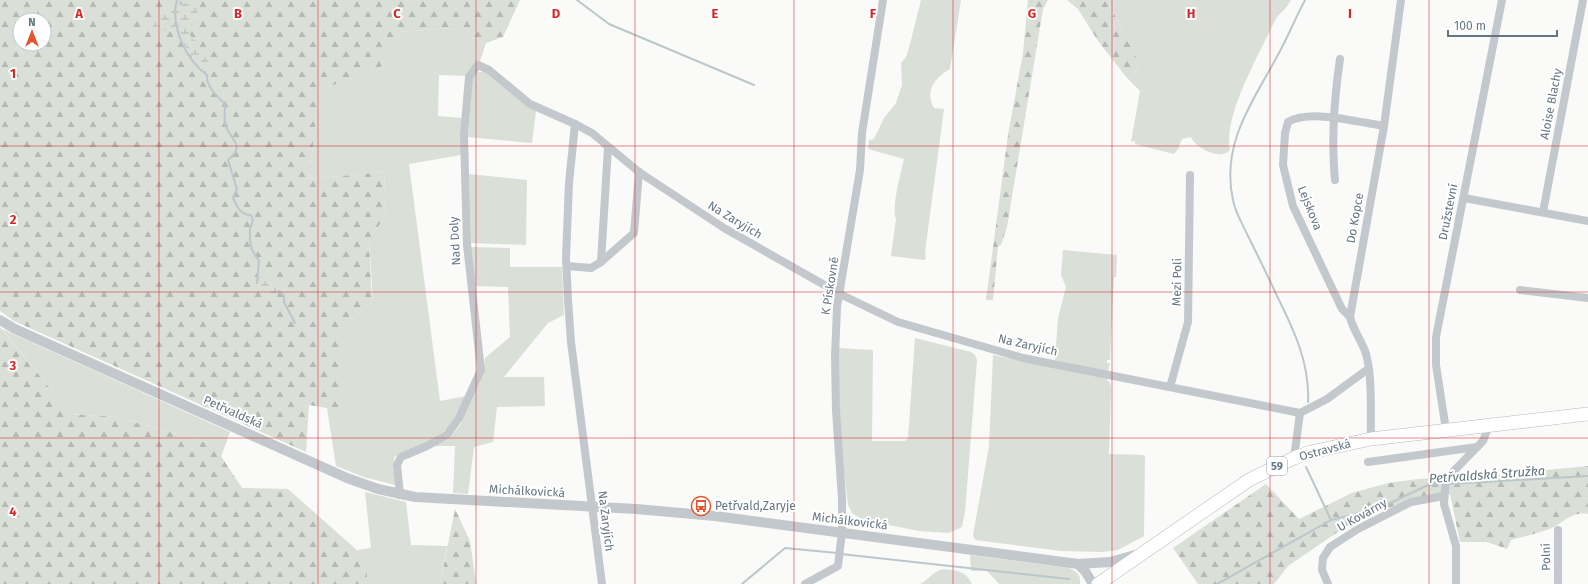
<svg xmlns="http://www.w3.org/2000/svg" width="1588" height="584" font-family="'Fira Sans',sans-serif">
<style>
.green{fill:#dadfd7}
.forest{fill:url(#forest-firs);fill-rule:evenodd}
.wetland{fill:url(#wetland-marsh)}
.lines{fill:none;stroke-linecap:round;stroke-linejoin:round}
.stream{stroke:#bbc7cb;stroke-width:2}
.primary-casing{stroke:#b5babe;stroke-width:14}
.minor{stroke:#c3c8cc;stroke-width:8}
.tertiary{stroke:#c3c8cc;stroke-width:10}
.primary{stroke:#fff;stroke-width:13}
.grid{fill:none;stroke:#d62828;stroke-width:1;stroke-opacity:0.55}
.labels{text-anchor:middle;stroke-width:4;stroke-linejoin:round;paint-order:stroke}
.shield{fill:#fff;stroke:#939fa8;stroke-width:1}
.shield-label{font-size:11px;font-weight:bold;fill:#657683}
.street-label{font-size:12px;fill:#657683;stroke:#fff}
.poi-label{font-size:12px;fill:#657683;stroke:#fff;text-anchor:start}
.water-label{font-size:13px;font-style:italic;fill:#60757c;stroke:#fff}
.grid-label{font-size:13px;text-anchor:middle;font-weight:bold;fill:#d62828;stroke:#fff;stroke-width:4;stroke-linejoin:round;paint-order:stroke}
</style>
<defs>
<pattern id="forest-firs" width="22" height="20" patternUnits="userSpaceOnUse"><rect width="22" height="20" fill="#dadfd7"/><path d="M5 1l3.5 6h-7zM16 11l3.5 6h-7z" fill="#b4b9b4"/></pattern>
<pattern id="wetland-marsh" width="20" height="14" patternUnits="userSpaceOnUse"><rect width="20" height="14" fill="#dadfd7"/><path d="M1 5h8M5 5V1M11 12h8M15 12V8" fill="none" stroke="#b4b9b4"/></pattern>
</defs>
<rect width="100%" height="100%" fill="#fafaf8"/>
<g class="green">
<path d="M921 0H961L950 69C936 77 924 90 934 108L944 109 925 252 926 259 924 260 891 256 896 219C891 206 901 174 904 159L868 149 869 140 874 139 884 118 896 103 902 85 901 63 906 57 909 48Z"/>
<path d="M1107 0H1291C1287 9 1280 12 1275 20 1260 54 1223 114 1230 150 1221 161 1195 148 1191 137L1182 139 1178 149 1174 154 1135 144V141L1131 142 1140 91 1127 78C1136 73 1138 70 1138 60Z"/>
<polygon points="451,28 486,43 480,61 467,76 439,75 438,116 462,118 461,155 409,164 440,401 466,396 448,429 430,441 394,457 395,485 364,477 336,466 327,408 338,410 338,332 373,301 369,239 386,216 384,172 309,179 320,90 380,68 401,32"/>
<polygon points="477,72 486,72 536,111 532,143 468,137 472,78"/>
<polygon points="469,174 527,180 526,245 471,243"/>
<polygon points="470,247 510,248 510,267 562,267 564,315 548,323 504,377 544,377 545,406 497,407 493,442 474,447 468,494 453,493 455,446 434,446 449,439 460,425 483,375 485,358 510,337 508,287 474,286"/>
<polygon points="1063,250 1117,255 1116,277 1114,277 1110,360 1107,360 1107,363 1110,363 1108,372 1055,360 1058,318 1066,287 1061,275"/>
<polygon points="2,329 230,432 221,457 213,444 116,417 71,414"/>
<polygon points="915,338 971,352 975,355 977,360 965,512 962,527 949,533 919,531 863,520 852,513 848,505 840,440 838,348 873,350 872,441 905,441 908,438"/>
<polygon points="993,355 1106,378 1110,383 1111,388 1109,454 1143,455 1145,457 1144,536 1118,550 1102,552 1061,551 975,540 973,535 989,446"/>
<polygon points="365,492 406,502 411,545 447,546 440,584 367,584 367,559 357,550 371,548"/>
<path d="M970 555 1069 568C1077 572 1081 574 1080 584H999L987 571H971Z"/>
<path d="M943 569C956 570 966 571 972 584H920C929 580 933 571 943 569Z"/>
</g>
<g class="forest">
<path d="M0 0H520L503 37 486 43 451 28 401 32 380 68 320 90 309 179 384 172 386 216 369 239 371 284 373 301 338 332V410L309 405 306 452 14 321 0 311ZM20 20H44V44H20Z"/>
<polygon points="1028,0 1048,0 1043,9 1007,227 1001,245 998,246 993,300 986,300 1008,135 1023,53"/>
<path d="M1067 0H1107L1138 60C1138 70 1136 73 1127 78L1098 41 1078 9Z"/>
<polygon points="0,327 71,414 116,417 213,444 242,488 288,489 367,559 367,584 0,584"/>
<path d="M1588 466V514C1576 510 1564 521 1554 527 1541 533 1525 536 1511 540L1507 549 1487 542H1460L1450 494 1417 497 1351 523 1288 566 1274 584H1198L1173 548 1266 484 1299 519 1352 493 1388 483 1418 479 1496 475Z"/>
<polygon points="455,509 470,541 476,584 440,584"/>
</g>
<g class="wetland">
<path d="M182 3 192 4 198 8 197 17 194 25 189 27C189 34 190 37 196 41L200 54 208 60 207 75C192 65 186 38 171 32 165 29 158 31 152 31 154 24 157 14 163 10 167 8 175 8 182 3Z"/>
<path d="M259 271C265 272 278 287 277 293 269 294 261 291 257 283Z"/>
</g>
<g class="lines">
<g class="stream">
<path d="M177 0C170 26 186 60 207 75 206 87 218 97 225 104 225 110 224 118 225 124 230 140 247 145 228 160L237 189 233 198C237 206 240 215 251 215L253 220 250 229V241L252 250 259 261 257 283"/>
<polyline points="577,0 609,24 754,85"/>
<path d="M1305 0C1296 17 1289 34 1280 51 1255 99 1220 142 1233 200 1235 212 1243 225 1248 236 1258 256 1268 276 1277 296 1294 330 1310 364 1308 402"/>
<polyline points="279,291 284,296 284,302 295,323"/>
<polyline points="1306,467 1331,520"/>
<polyline points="1448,484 1588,476"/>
<polyline points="841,554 1069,579"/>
<polyline points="742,584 785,548 837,553"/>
<polyline points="1217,584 1331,520 1380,508 1428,485 1443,484"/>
</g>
<defs>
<polyline id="primary" points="1098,584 1249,480 1294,458 1311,452 1371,439 1588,414"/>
</defs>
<use href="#primary" class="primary-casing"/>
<g class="minor">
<path d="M1335 180C1331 139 1334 100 1340 59"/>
<polyline points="1464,198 1588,221"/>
<polyline points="1543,212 1583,0"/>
<polyline points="601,262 608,147"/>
<polyline points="567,266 591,268 601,262 634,233 639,172"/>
<polyline points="1520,290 1588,298"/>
<path d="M1350 317 1342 309 1293 206 1283 165 1285 133 1288 122C1310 109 1358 122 1384 126"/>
<polyline points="1170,387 1188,322 1190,175"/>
<polyline points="1300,413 1327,399 1368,369"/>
<polyline points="1446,430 1436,365 1436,337 1502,0"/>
<path d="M1371 439C1370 412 1373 380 1366 354 1362 341 1353 330 1350 317L1384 126 1401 0"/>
<polyline points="1368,462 1477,447"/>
<polyline points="400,495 397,465 401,457 427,446 447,435 459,418 481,370 467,245 464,135 469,77 478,65 489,70 530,104 575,124"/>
<polyline points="1558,530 1558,584"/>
<polyline points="602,584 571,342 568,300 566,258 569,183 575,124 592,133 639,172 724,228 842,295 898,322 1023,358 1300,413 1294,458"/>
<polyline points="805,584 838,566 842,532 842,499 836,410 835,357 837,307 860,170 862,133 883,0"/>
<polyline points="1328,584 1322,570 1323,558 1330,547 1358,529 1411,502 1444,496"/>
<polyline points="1456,584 1456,546 1444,504 1446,479 1483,441 1489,425"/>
</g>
<g class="tertiary">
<polyline points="0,320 15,329 347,478 378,489 415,497 636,509 715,516 1078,564 1110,562 1135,555"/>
<polyline points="1078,564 1085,571 1093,584"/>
</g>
<use href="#primary" class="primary"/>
</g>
<path class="grid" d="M159 0V584M318 0V584M476 0V584M635 0V584M794 0V584M953 0V584M1112 0V584M1270 0V584M1429 0V584M0 146H1588M0 292H1588M0 438H1588"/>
<defs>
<symbol id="bus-ring" viewBox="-11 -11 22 22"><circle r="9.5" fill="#fff" stroke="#e4572e" stroke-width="1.5"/><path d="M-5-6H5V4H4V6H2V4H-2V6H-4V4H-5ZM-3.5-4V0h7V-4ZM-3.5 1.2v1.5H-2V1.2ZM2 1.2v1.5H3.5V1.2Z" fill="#e4572e"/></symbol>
</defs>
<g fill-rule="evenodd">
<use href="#bus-ring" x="690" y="495" width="22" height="22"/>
</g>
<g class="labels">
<rect class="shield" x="1267" y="457" width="20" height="18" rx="3"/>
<g class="shield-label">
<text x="1277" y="470">59</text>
</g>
<g class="street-label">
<text transform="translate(1551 104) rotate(-79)" y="4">Aloise Blachy</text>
<text transform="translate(1310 208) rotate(68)" y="4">Lejskova</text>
<text transform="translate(1448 212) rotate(-79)" y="4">Družstevní</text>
<text transform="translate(1355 218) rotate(-80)" y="4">Do Kopce</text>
<text transform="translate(735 220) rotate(31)" y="4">Na Zaryjích</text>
<text transform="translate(455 241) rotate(-93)" y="4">Nad Doly</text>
<text transform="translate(1177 282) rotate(-89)" y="4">Mezi Poli</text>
<text transform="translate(830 286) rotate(-81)" y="4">K Pískovně</text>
<text transform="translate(1028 345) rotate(13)" y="4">Na Zaryjích</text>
<text transform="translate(233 412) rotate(24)" y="4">Petřvaldská</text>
<text transform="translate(1325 450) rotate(-15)" y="4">Ostravská</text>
<text transform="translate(527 491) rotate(3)" y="4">Michálkovická</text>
<text transform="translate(1362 515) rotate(-29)" y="4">U Kovárny</text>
<text transform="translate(606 521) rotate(83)" y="4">Na Zaryjích</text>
<text transform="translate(850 521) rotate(7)" y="4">Michálkovická</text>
<text transform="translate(1546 557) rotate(-91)" y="4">Polní</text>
</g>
<g class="poi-label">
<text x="715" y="510">Petřvald,Zaryje</text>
</g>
<g class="water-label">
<text transform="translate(1487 474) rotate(-4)" y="5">Petřvaldská Stružka</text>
</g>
</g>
<g class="grid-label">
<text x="79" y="18">A</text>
<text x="238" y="18">B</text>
<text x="397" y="18">C</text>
<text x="556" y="18">D</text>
<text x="715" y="18">E</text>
<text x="873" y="18">F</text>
<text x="1032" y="18">G</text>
<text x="1191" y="18">H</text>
<text x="1350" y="18">I</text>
<text x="13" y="78">1</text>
<text x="13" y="224">2</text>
<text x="13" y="370">3</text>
<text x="13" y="516">4</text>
</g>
<g transform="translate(32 32)"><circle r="19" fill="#ffffff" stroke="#c1c8cd"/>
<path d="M0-3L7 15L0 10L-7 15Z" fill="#e4572e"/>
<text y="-6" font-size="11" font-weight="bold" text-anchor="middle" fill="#657683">N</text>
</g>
<path d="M1448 30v6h109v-6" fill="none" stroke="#657683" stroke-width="2"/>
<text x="1454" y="30" font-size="12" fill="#657683" stroke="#ffffff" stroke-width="3" paint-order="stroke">100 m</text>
</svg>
